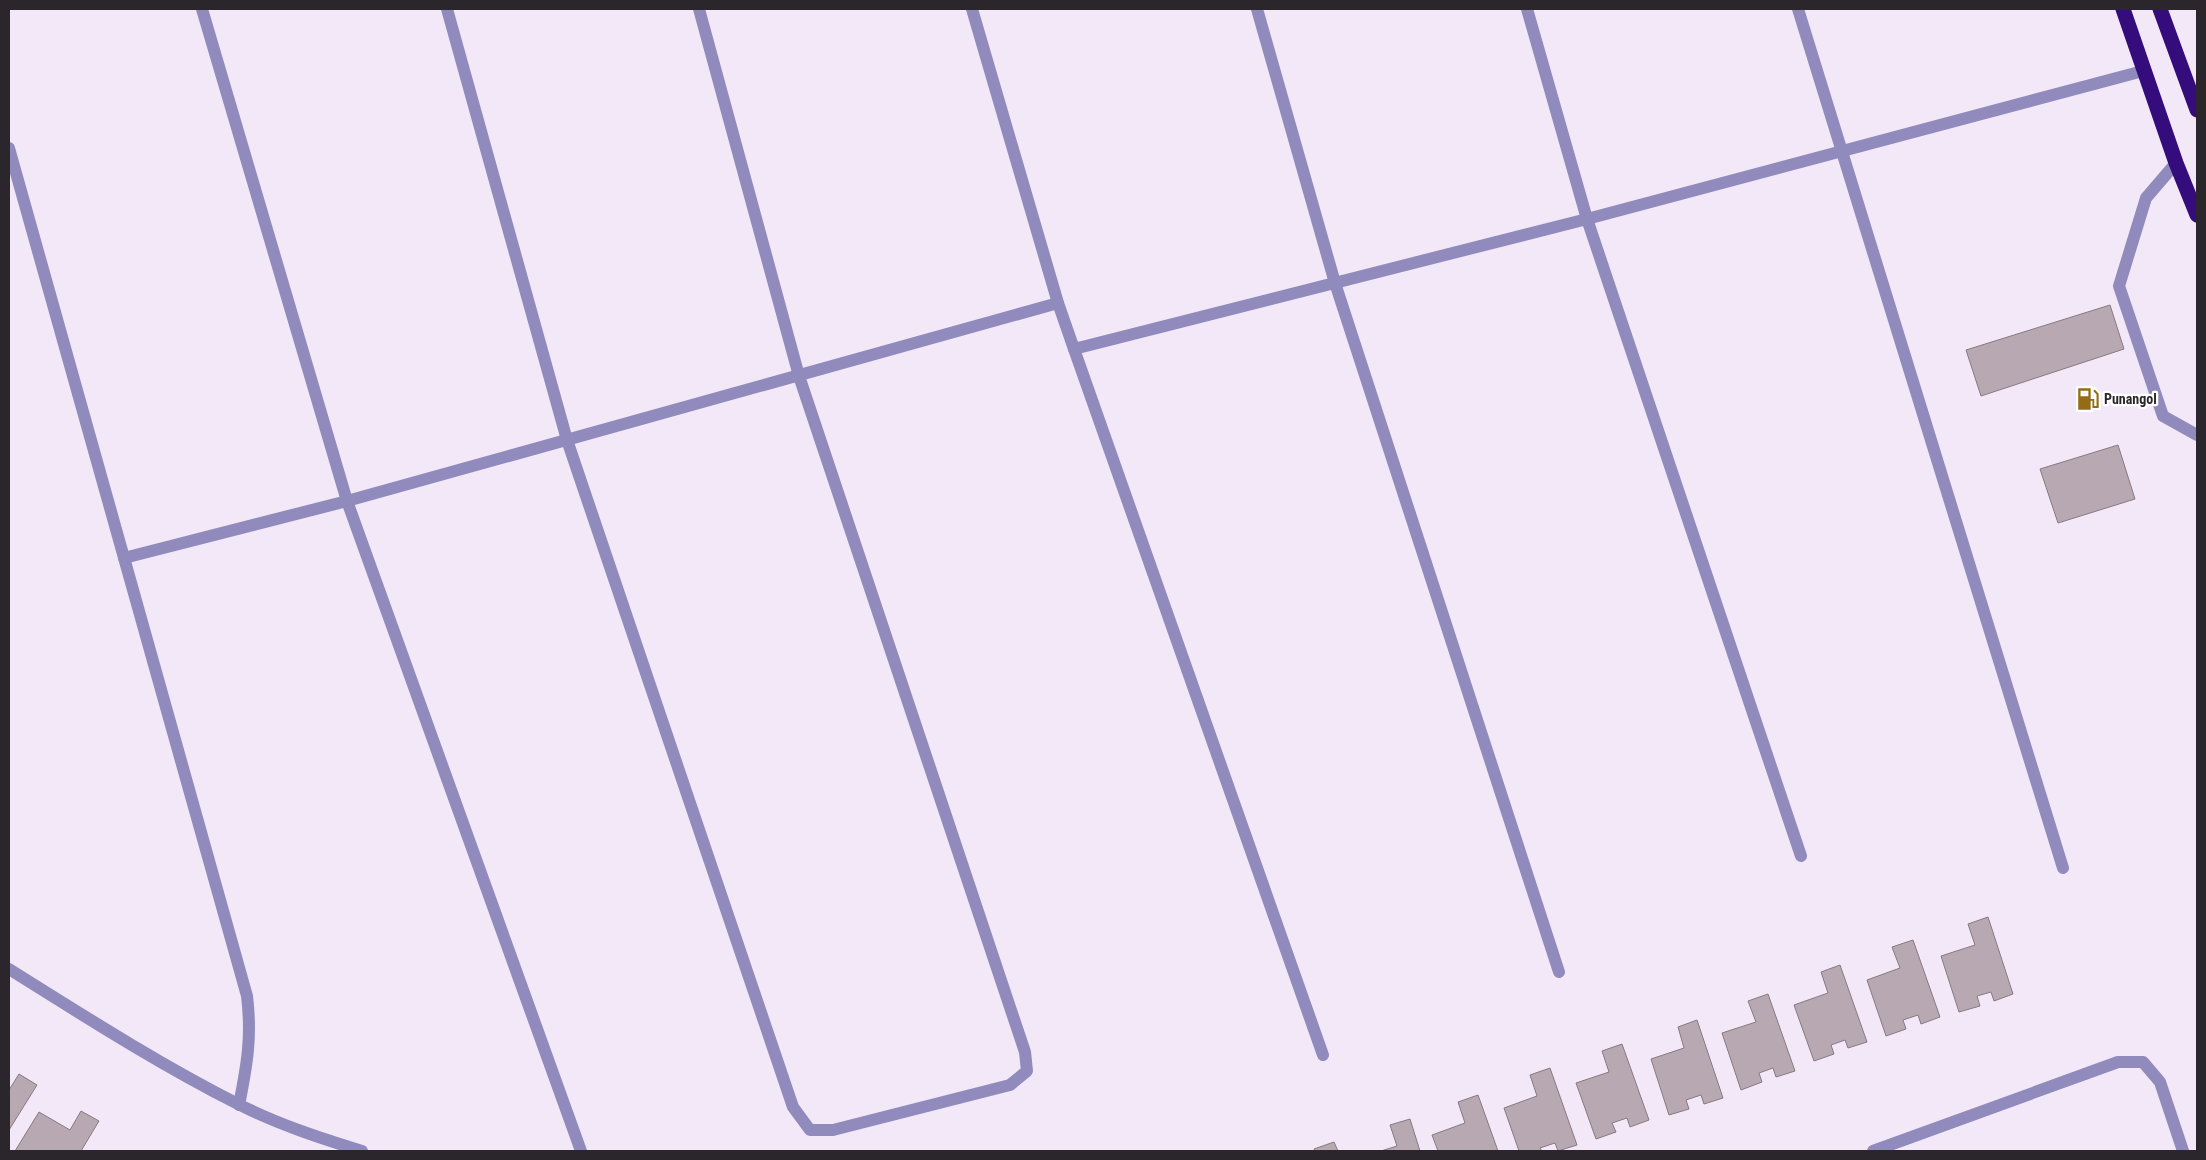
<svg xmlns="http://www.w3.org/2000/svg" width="2206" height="1160" font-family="'Roboto Condensed',sans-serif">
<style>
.building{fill:#b8a8b2;stroke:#887982}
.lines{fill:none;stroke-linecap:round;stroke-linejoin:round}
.lane{stroke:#908bbc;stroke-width:12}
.street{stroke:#908bbc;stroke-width:12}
.highway{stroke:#350c7b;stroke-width:15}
.labels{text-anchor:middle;stroke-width:4.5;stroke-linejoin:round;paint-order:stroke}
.poi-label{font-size:14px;font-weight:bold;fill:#2a262b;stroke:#fff;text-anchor:start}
</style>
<rect width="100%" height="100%" fill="#f2e8f7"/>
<g class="building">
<polygon points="2110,305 2124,349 1981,396 1966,350"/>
<polygon points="2118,445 2135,499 2058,523 2040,469"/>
<polygon points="1988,917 2013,994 1994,1001 1991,992 1977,996 1980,1006 1959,1012 1941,956 1975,945 1968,924"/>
<polygon points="1913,940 1940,1017 1921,1024 1918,1015 1903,1020 1906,1029 1886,1036 1867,980 1900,968 1892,947"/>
<polygon points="1840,965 1867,1042 1848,1048 1845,1040 1831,1045 1834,1054 1814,1061 1794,1005 1828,993 1821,972"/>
<polygon points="1768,994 1795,1071 1776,1077 1773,1068 1759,1073 1762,1082 1741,1090 1722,1033 1756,1022 1748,1001"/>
<polygon points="1697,1020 1723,1098 1704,1104 1701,1095 1686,1100 1689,1109 1669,1115 1651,1059 1684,1048 1678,1027"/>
<polygon points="1622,1044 1649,1120 1630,1127 1627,1118 1612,1123 1616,1132 1596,1139 1576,1083 1609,1072 1602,1051"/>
<polygon points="1550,1068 1577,1145 1558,1151 1555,1143 1540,1148 1542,1151 1519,1151 1504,1108 1537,1096 1530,1075"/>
<polygon points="19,1074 37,1085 9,1130 9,1090"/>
<polygon points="1478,1095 1498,1151 1438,1151 1432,1135 1465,1123 1458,1102"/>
<polygon points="81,1111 99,1121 81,1151 15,1151 39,1112 70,1130"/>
<polygon points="1410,1119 1420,1151 1381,1151 1397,1146 1390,1125"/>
<polygon points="1334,1142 1338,1151 1315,1151 1314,1149"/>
</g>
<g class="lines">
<polyline class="lane" points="2176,163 2146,198 2119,286 2163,416 2197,435"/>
<g class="street">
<polyline points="202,9 347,501 581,1151"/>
<polyline points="447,9 567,440 793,1107 810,1130 833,1130 1010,1085 1027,1071 1025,1052 799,376 699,9"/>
<polyline points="972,9 1058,303 1074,349 1323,1055"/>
<polyline points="1257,9 1335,283 1559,972"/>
<polyline points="1527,9 1587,219 1801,856"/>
<polyline points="1798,9 2063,868"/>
<path d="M9 148 247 996C252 1037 247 1065 239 1105"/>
<polyline points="1074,349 1587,219 2143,71"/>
<polyline points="124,558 347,501 1058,303"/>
<path d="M9 969C84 1016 159 1064 238 1104 277 1124 320 1138 362 1151"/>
<polyline points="1873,1151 2118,1062 2143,1062 2160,1082 2183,1151"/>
</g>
<g class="highway">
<polyline points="2123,9 2176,163 2197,215"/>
<polyline points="2160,9 2197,110"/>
</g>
</g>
<defs>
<symbol id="fuel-bare" viewBox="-9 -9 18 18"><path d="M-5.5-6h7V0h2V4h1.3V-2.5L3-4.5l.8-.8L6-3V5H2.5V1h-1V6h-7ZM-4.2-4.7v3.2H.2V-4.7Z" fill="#936c15" stroke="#fff" stroke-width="2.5" paint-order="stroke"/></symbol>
</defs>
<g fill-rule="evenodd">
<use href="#fuel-bare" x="2072" y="383" width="32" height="32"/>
</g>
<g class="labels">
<g class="poi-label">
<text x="2104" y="404">Punangol</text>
</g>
</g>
<rect width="2206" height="1160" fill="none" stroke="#2a262b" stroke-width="20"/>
</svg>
